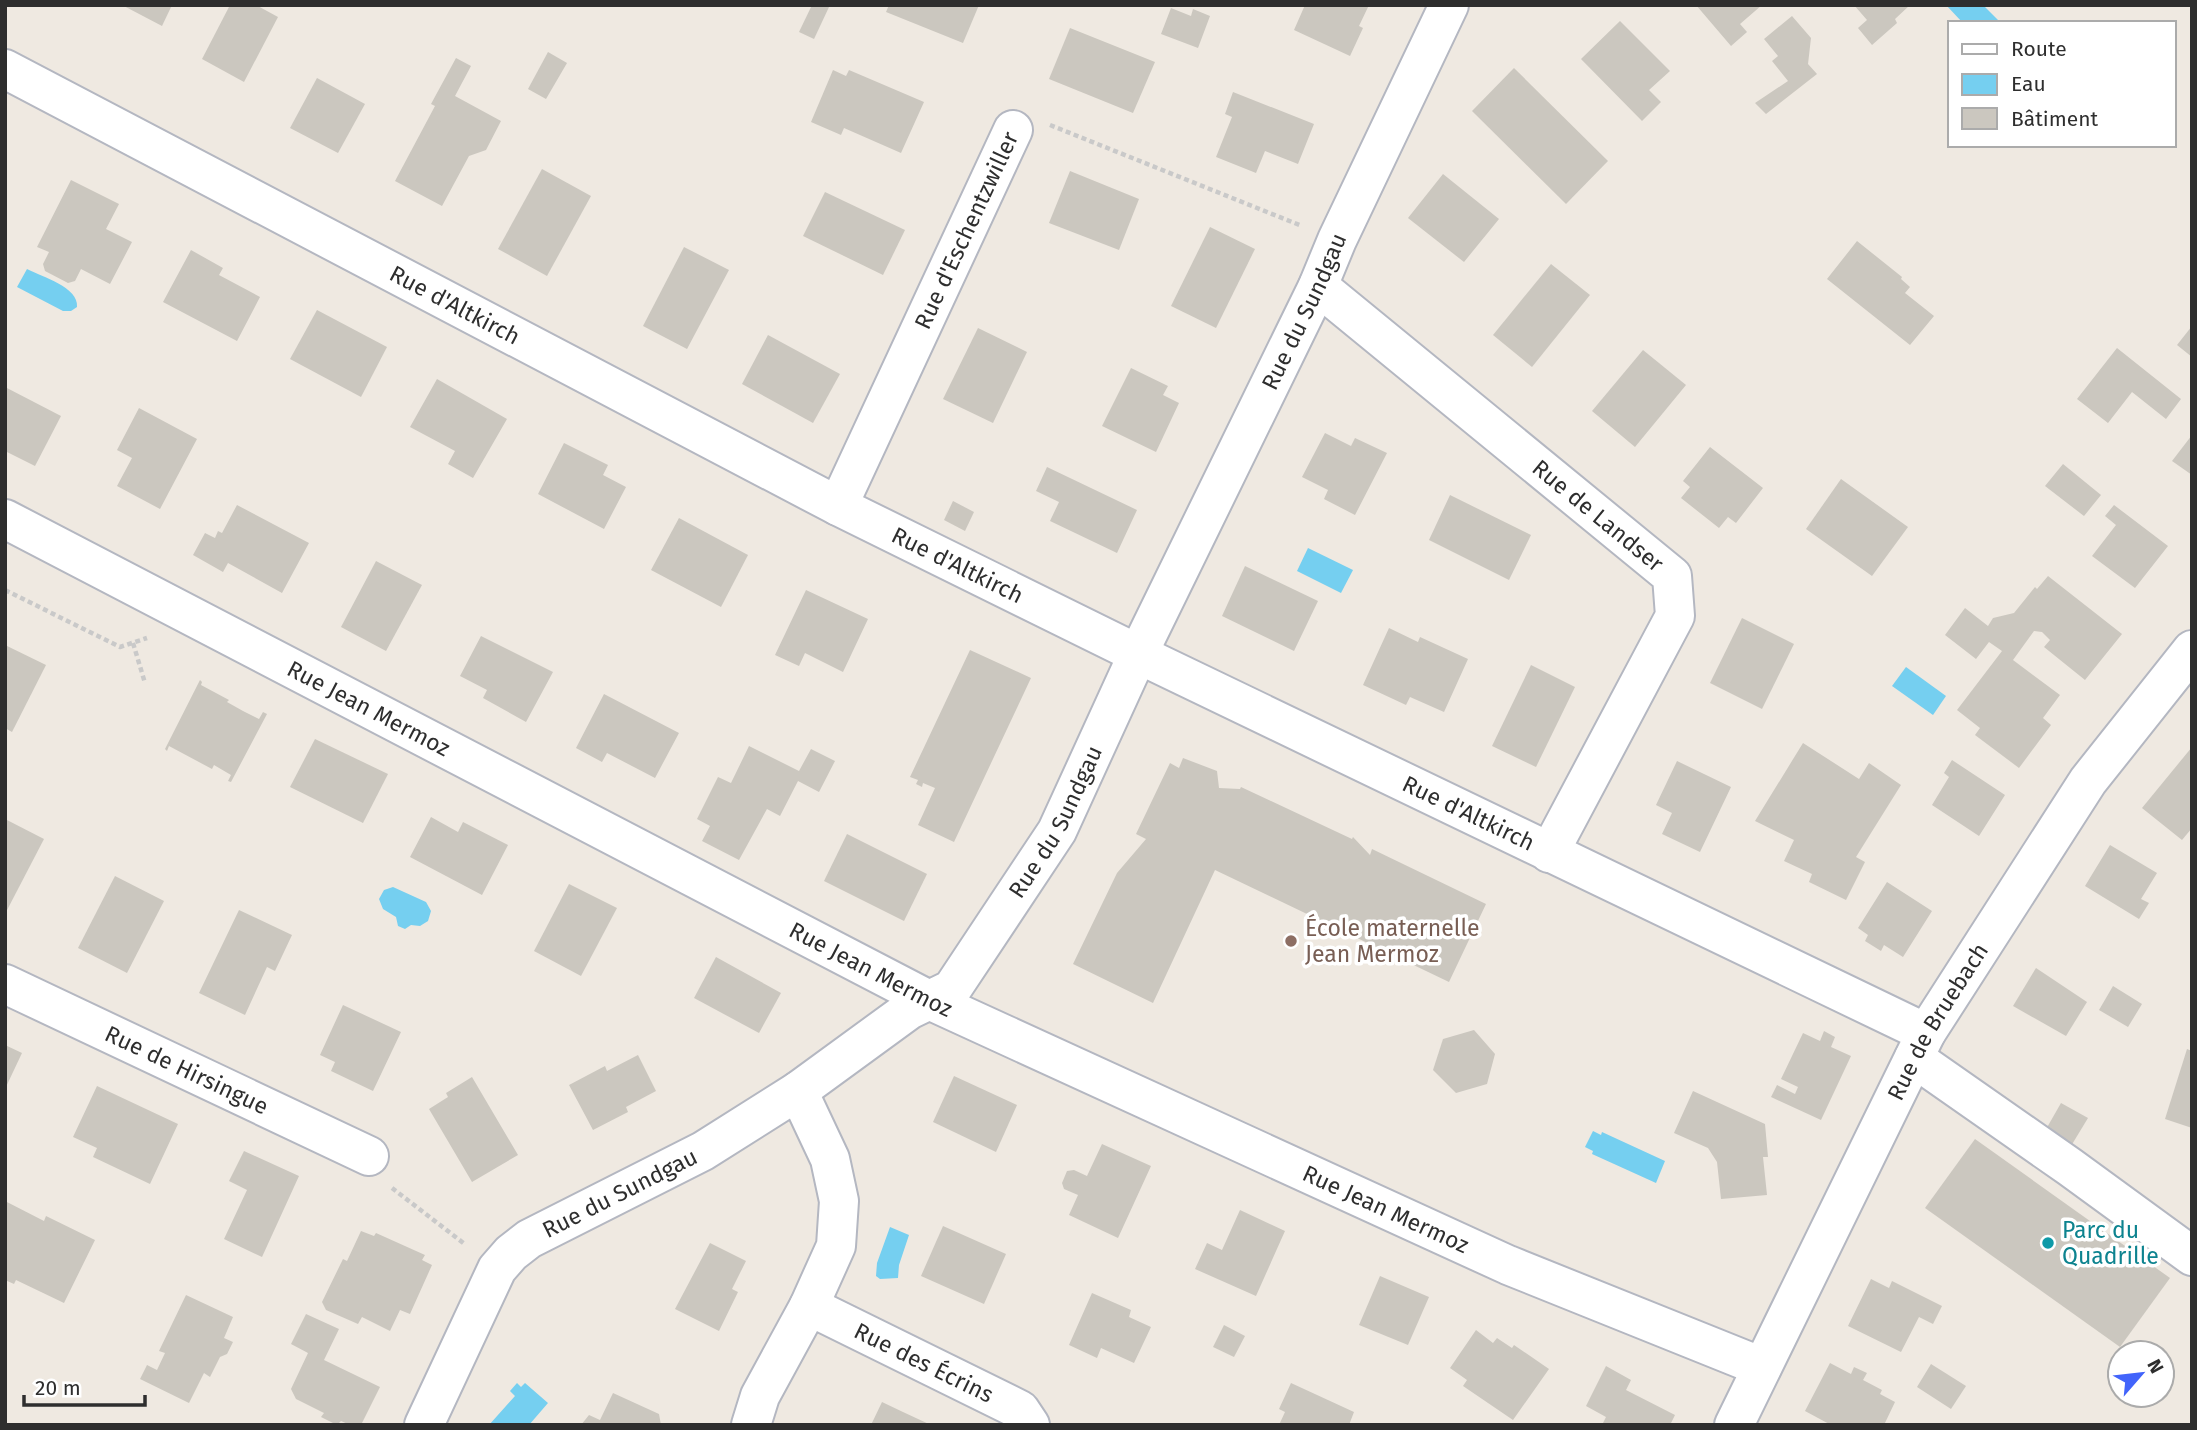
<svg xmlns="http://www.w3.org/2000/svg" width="2197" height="1430" font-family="'Fira Sans',sans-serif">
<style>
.water{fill:#75cff0}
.building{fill:#cbc7bf}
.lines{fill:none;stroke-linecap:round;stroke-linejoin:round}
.minor-casing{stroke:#b4b7c1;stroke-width:42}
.path{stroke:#c9c9c9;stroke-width:4.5;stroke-dasharray:5 3.5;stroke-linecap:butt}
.minor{stroke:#fff;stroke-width:38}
.education-dot{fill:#8d6e63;stroke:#fff;stroke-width:2.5}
.culture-dot{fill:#0f9aa8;stroke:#fff;stroke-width:2.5}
.labels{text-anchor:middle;stroke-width:7;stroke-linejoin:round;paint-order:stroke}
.street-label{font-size:23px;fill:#2e2e2e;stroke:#fff}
.education-label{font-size:23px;fill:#785e54;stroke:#fff;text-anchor:start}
.culture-label{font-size:23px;fill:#0d838f;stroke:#fff;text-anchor:start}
</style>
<rect width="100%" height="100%" fill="#efe9e1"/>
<g class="water">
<polygon points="1946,5 1983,5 1999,21 1963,23"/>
<path d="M27 269C42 277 79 287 77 307L71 311H63L17 287Z"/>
<polygon points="1308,548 1353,570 1341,593 1297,571"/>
<polygon points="1906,667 1946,696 1933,715 1892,686"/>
<polygon points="393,887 426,902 431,911 428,921 420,926 411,925 405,929 398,926 396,917 383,909 379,899 384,890"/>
<polygon points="1593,1131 1601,1135 1602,1132 1665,1161 1656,1183 1592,1154 1593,1151 1585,1147"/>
<polygon points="890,1227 909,1235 899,1265 898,1278 880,1279 876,1276 877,1263"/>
<polygon points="517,1383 521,1387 525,1383 548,1403 529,1425 489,1425 515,1396 510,1391"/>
</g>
<g class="building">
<polygon points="122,5 172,5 162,26"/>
<polygon points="230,5 256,5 278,17 244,82 202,59"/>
<polygon points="812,5 829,7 814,39 799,32"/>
<polygon points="889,5 979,5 963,43 886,12"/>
<polygon points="1305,5 1369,5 1359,26 1363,28 1350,56 1294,30"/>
<polygon points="1696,5 1762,5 1740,24 1747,32 1731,46"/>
<polygon points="1854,5 1910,5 1895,19 1897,23 1872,45 1858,28 1867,20"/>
<polygon points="1171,8 1191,16 1193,9 1210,16 1198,48 1161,34"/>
<polygon points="1792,16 1811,38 1808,64 1817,74 1766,114 1755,103 1788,81 1772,61 1778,56 1764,39"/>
<polygon points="1620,21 1670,71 1649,90 1661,102 1642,121 1581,59"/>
<polygon points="1070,28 1155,62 1133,113 1049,79"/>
<polygon points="548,52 567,63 546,99 528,89"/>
<polygon points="456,58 471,66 455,96 501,121 486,150 469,156 442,206 395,181 435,106 431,104"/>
<polygon points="1514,68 1608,161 1566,204 1472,111"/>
<polygon points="833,70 846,76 849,70 924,102 901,153 844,128 841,135 811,122"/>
<polygon points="317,78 365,104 338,153 290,128"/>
<polygon points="1233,92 1314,124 1298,164 1265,151 1256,173 1216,157 1232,117 1225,114"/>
<polygon points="542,169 591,196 547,276 498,249"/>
<polygon points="1070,171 1139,199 1119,250 1049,223"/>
<polygon points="1443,174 1499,219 1464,262 1408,218"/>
<polygon points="71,180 119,204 106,229 132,242 110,284 81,269 75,281 68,283 45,271 43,264 49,252 37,247"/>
<polygon points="825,192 905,230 883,275 803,236"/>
<polygon points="1210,227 1255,249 1216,328 1171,306"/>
<polygon points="1857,241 1902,277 1901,279 1910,287 1905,293 1934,316 1910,345 1827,279"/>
<polygon points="684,247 729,270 687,349 643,326"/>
<polygon points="191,250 223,268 219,275 260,297 237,341 163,302"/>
<polygon points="1551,264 1590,295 1532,367 1493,335"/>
<polygon points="317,310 387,347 361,397 290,359"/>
<polygon points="2192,326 2192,357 2177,345"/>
<polygon points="978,328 1027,352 993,423 943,399"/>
<polygon points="768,335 840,374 813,423 742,384"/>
<polygon points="2117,348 2181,399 2166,419 2132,392 2108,423 2077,399"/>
<polygon points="1643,350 1686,385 1635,447 1592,411"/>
<polygon points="1131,368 1168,386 1163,395 1179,403 1156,452 1102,426"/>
<polygon points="437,379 507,419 473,478 448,464 455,451 410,427"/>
<polygon points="5,387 61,416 35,466 5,451"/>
<polygon points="139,408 197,439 160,509 117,486 132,458 117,450"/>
<polygon points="1325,433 1351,446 1355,438 1387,453 1355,515 1324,499 1328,490 1302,477"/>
<polygon points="2192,435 2192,475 2172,461"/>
<polygon points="564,443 608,465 603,475 626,487 604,529 538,494"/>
<polygon points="1710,447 1763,488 1736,523 1728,517 1719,528 1681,498 1690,487 1683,481"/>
<polygon points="2063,464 2101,495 2084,516 2045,486"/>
<polygon points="1047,467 1137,510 1117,553 1050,521 1059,502 1036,491"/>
<polygon points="1841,479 1908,527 1872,576 1806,529"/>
<polygon points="1450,495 1531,535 1509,580 1429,540"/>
<polygon points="953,501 974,512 965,531 944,520"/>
<polygon points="237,505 309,543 282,593 228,563 223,572 193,555 205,533 215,538 218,531 222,533"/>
<polygon points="2114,505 2168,546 2135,588 2092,556 2116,525 2105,516"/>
<polygon points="679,518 748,555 721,607 651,570"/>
<polygon points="376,561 422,585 386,651 341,627"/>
<polygon points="1245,566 1318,601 1294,651 1222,616"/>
<polygon points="2048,576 2122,634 2085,680 2044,647 2050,640 2042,632 2034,631 2013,660 2060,695 2043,718 2051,725 2019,768 1975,735 1980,728 1957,710 2002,651 1989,642 1976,659 1945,635 1965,608 1988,626 1993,618 2014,613 2035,587 2037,589"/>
<polygon points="806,590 868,619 843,672 805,653 799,666 775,655"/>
<polygon points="1742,618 1794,644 1762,709 1710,683"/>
<polygon points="1389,628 1418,642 1420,637 1468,659 1444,712 1410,697 1406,705 1363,685"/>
<polygon points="481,636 553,672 526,722 483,698 487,690 460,676"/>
<polygon points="5,645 46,665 12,732 5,728"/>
<polygon points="970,650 1031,678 954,842 918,825 935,788 923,783 922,787 916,784 918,780 910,777"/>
<polygon points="1531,665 1575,687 1536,767 1492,746"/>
<polygon points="200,680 202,682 201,685 229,700 227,702 243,711 259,719 263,712 267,714 231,782 228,781 231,775 214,765 212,769 169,746 167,751 165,749"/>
<polygon points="604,694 679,733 655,778 607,753 602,762 576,748"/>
<polygon points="315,739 388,774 363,823 290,787"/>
<polygon points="1803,743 1859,779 1869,763 1901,785 1856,857 1865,862 1846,900 1809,882 1812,874 1784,861 1794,840 1755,821"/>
<polygon points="749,746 799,771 811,749 835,761 819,792 798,781 780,816 767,809 739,860 702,841 710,826 697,819 718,777 731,783"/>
<polygon points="2192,747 2192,828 2182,840 2142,808"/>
<polygon points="1183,758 1217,771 1219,788 1240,789 1241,787 1352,839 1353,837 1370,855 1372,849 1486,904 1449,982 1215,870 1153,1003 1073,964 1117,873 1146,839 1136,834 1170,763 1179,768"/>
<polygon points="1952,760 2005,795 1979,836 1932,805 1949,777 1944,773"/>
<polygon points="1677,761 1731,787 1700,852 1662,834 1672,813 1656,805"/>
<polygon points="431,817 458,832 463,822 508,845 482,895 410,857"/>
<polygon points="5,819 44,839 5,914"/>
<polygon points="847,834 927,874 904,921 824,881"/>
<polygon points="2110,845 2157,873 2141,899 2149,903 2139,919 2085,886"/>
<polygon points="115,876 164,901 127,973 78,948"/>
<polygon points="1887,882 1932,911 1903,957 1884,945 1881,951 1865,941 1868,935 1858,928"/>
<polygon points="569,884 617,908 581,976 534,951"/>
<polygon points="239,910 292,935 275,971 267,967 245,1015 199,993"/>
<polygon points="716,957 781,993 759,1033 694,998"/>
<polygon points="2036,968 2087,1002 2066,1036 2013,1006"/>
<polygon points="2113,986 2142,1004 2128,1027 2099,1010"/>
<polygon points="343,1005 401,1032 373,1091 331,1071 335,1062 320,1055"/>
<polygon points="1474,1030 1495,1054 1487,1084 1456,1093 1433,1070 1443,1039"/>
<polygon points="1824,1031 1835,1037 1831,1047 1851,1056 1821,1120 1771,1097 1777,1085 1795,1094 1798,1087 1781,1079 1803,1033 1820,1041"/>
<polygon points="5,1045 22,1053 5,1089"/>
<polygon points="2187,1049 2192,1051 2192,1128 2165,1119"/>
<polygon points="638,1055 656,1091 626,1107 628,1112 593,1130 569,1085 605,1066 607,1071"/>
<polygon points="954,1076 1017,1105 996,1152 933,1122"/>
<polygon points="472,1077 518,1155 472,1182 429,1109 448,1097 446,1093"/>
<polygon points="97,1086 178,1124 150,1184 93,1157 97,1148 73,1137"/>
<polygon points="1693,1091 1765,1124 1768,1157 1763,1157 1767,1195 1721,1199 1717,1162 1708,1148 1674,1133"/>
<polygon points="2061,1103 2088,1118 2071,1146 2045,1131"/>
<polygon points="1975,1139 2170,1278 2120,1347 1925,1208"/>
<polygon points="1102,1144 1151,1166 1118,1238 1069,1215 1078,1195 1064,1189 1062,1183 1067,1171 1074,1170 1087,1176"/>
<polygon points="244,1151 299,1176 262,1257 224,1239 247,1190 229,1181"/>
<polygon points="5,1201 44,1221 46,1216 95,1240 64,1303 16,1280 14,1284 5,1280"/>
<polygon points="1240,1210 1285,1231 1256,1296 1195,1269 1207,1243 1222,1250"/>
<polygon points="943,1226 1006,1254 984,1304 921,1276"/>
<polygon points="361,1231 374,1236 376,1233 425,1255 422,1260 432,1265 410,1314 400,1310 390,1331 362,1317 358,1324 326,1310 322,1302 343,1259 347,1261"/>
<polygon points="710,1243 746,1261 732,1289 738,1292 719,1331 675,1309"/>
<polygon points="1380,1276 1429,1297 1408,1345 1359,1325"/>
<polygon points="1871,1279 1889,1288 1892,1281 1942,1306 1933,1324 1919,1317 1901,1352 1848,1326"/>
<polygon points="1092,1293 1131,1310 1129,1317 1151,1327 1134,1363 1101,1348 1097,1358 1069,1345"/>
<polygon points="186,1295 233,1317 224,1338 233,1342 227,1354 220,1357 210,1377 204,1373 189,1403 140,1379 147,1365 157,1370 165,1353 159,1351"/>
<polygon points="306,1314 339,1329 324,1360 380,1387 361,1425 350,1425 341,1421 337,1425 321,1417 324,1413 296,1399 291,1389 308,1353 291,1344"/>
<polygon points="1224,1325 1245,1336 1234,1357 1213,1347"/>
<polygon points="1476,1330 1493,1343 1497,1338 1512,1348 1514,1345 1549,1369 1513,1420 1463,1386 1467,1380 1450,1368"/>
<polygon points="1830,1363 1851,1374 1854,1367 1867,1373 1863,1380 1882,1390 1880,1394 1895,1402 1884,1425 1831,1425 1805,1411"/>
<polygon points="1931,1364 1966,1386 1951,1409 1917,1387"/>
<polygon points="1606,1366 1631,1380 1626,1390 1675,1415 1670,1425 1602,1425 1606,1417 1586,1406"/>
<polygon points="1291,1383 1354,1412 1349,1425 1279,1425 1285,1412 1279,1409"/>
<polygon points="613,1393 659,1414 661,1425 581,1425 589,1415 600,1420"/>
<polygon points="882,1402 903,1412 931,1425 871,1425"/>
</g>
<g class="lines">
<defs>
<g id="minor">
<path id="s1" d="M5 69 838 506 1138 654 1926 1033"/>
<path id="s2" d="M1318 286 1672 576 1675 616 1549 853"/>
<path id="s3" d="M838 506 1013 130"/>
<path id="s4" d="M5 519 929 1000 1508 1265 1762 1367"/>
<path id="s5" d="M5 984 369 1156"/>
<polyline points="1914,1058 2070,1167 2192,1256"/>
<path id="s6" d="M809 1306 1020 1410 1030 1425"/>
<path id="s7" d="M424 1425 497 1269 511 1253 529 1239 703 1151 798 1091 909 1010 952 989 1057 831 1138 654 1318 286 1337 240 1449 5"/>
<polyline points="751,1425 760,1396 809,1306 836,1246 839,1201 830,1159 798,1091"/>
<path id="s8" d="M1734 1425 1926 1033 2088 781 2192 650"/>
</g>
</defs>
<use href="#minor" class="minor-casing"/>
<g class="path">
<polyline points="1050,125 1302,226"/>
<polyline points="5,590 120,647 147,638"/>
<polyline points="133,643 145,683"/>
<polyline points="392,1188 466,1245"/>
</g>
<use href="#minor" class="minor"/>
</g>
<circle class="education-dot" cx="1291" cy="941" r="7"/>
<circle class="culture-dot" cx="2048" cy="1243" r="7"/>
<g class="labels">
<g class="street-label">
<text dy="8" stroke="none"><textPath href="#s3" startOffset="304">Rue d'Eschentzwiller</textPath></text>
<text dy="8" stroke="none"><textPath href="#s1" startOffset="508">Rue d'Altkirch</textPath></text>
<text dy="8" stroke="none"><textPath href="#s7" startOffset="1474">Rue du Sundgau</textPath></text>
<text dy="8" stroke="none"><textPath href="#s2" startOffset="362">Rue de Landser</textPath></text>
<text dy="8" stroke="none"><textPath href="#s1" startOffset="1074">Rue d'Altkirch</textPath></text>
<text dy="8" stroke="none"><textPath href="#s4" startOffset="410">Rue Jean Mermoz</textPath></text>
<text dy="8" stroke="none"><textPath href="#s1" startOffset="1642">Rue d'Altkirch</textPath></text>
<text dy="8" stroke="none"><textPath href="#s7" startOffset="906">Rue du Sundgau</textPath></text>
<text dy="8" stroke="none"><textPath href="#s4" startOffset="976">Rue Jean Mermoz</textPath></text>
<text dy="8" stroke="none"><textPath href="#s8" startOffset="452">Rue de Bruebach</textPath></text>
<text dy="8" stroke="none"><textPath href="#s5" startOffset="201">Rue de Hirsingue</textPath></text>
<text dy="8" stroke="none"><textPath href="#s7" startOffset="318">Rue du Sundgau</textPath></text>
<text dy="8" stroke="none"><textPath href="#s4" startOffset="1544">Rue Jean Mermoz</textPath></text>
<text dy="8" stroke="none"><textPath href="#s6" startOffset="128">Rue des Écrins</textPath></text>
</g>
<g class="education-label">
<text x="1305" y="936">École maternelle<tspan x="1305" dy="26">Jean Mermoz</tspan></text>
</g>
<g class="culture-label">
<text x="2062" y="1238">Parc du<tspan x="2062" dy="26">Quadrille</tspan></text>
</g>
</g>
<rect width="2197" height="1430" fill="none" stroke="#2e2e2e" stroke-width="14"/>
<rect x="1948" y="21" width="228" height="126" fill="#ffffff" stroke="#ababab" stroke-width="2"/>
<rect x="1962" y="44" width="35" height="10" fill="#ffffff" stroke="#ababab" stroke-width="2"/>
<text x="2011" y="56" font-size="21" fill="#2e2e2e">Route</text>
<rect x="1962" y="74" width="35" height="21" fill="#75cff0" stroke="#ababab" stroke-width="2"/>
<text x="2011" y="91" font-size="21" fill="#2e2e2e">Eau</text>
<rect x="1962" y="108" width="35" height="21" fill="#cbc7bf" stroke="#ababab" stroke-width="2"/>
<text x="2011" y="126" font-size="21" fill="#2e2e2e">Bâtiment</text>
<g transform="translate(2141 1374) rotate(62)"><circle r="33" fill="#ffffff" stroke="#ababab" stroke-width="2"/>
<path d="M0-5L12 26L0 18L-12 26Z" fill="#4264fb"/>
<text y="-10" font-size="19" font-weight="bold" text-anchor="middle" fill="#2e2e2e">N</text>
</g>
<path d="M24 1395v10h121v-10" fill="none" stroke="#2e2e2e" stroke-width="3.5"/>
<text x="35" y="1395" font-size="21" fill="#2e2e2e" stroke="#ffffff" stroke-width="5" paint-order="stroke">20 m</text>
</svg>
